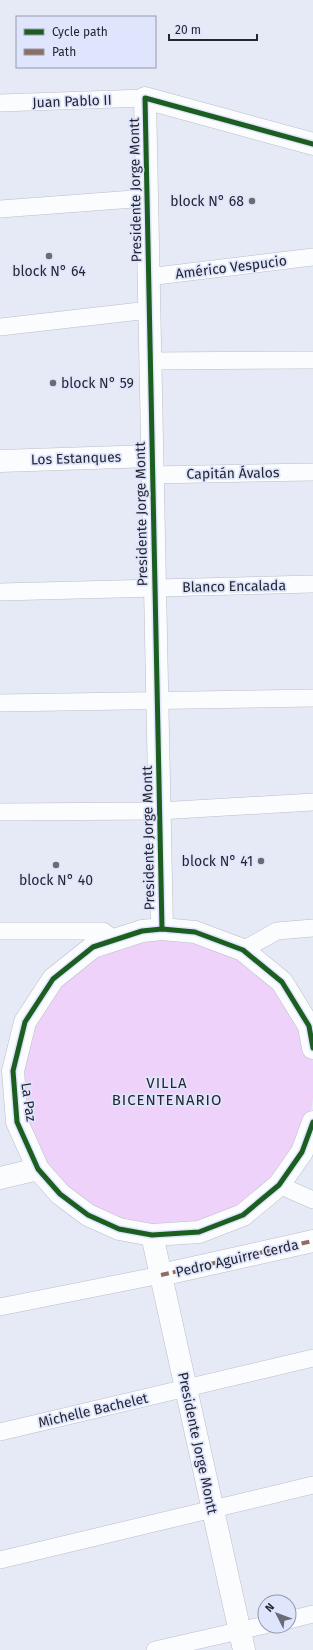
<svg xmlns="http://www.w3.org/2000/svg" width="313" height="1650" font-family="'Fira Sans',sans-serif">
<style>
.green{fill:#efd2f9}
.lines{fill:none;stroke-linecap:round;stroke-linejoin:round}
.lane-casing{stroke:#bbbec7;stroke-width:18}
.street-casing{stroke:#bbbec7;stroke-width:23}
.secondary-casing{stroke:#bbbec7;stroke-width:23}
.lane{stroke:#fbfcfe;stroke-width:17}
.street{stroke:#fbfcfe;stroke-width:22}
.secondary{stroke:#fbfcfe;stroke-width:22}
.quiet{stroke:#8d6e63;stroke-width:4;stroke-dasharray:8 4;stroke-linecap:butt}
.cycleway-casing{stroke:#dfe5fd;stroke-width:8}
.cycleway{stroke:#1b5e20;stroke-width:5}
.poi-dot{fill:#696b75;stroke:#dfe5fd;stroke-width:1.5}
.labels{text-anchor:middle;stroke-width:3.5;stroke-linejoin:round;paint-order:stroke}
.street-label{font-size:14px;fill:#252730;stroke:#dfe5fd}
.poi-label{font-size:14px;fill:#252730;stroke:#dfe5fd;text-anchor:end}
.neighbourhood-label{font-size:15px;letter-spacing:1px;fill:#252730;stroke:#dfe5fd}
</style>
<rect width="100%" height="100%" fill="#e6e9f6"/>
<circle class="green" cx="168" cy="1081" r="146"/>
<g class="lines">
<defs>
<g id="lane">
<polyline points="0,103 145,98"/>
<polyline points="0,209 147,198"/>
<polyline points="148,277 313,257"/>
<polyline points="0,327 149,310"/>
<polyline points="150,361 313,360"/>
<polyline points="152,475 313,472"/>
<polyline points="0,592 313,584"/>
<polyline points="0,703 313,698"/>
<polyline points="0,812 159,811 313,802"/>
<polyline points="0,931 103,931 115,940"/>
<polyline points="243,950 277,931 313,928"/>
<polyline points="279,1185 313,1200"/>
<polyline points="0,1307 161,1275"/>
<polyline points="0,1432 313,1358"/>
<polyline points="0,1560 313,1485"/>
<polyline points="289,1620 313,1614"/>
<polyline points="155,1650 265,1625"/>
</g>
<g id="street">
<polyline points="0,461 152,456"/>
<polyline points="162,929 145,98 313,144"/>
<polyline points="161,1275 313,1241"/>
</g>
<g id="secondary">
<polyline points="313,1048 309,1026 282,982 243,950 195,932 162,929 142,931 93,947 53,979 25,1022 13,1071 17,1122 38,1169 60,1194 88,1215 119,1229 152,1235 199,1232 243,1215 279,1185 302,1152 313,1122"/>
<polyline points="0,1178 38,1169"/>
<polyline points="152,1235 244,1650"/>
</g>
</defs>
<use href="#lane" class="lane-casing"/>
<use href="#street" class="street-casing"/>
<use href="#secondary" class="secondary-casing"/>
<use href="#lane" class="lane"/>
<use href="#street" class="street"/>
<use href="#secondary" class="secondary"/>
<polyline class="quiet" points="161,1275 313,1241"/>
<defs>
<g id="cycleway">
<polyline points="162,929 145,98 313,144"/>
<polyline points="313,1048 309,1026 282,982 243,950 195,932 162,929 142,931 93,947 53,979 25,1022 13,1071 17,1122 38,1169 60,1194 88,1215 119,1229 152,1235 199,1232 243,1215 279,1185 302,1152 313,1122"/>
</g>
</defs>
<use href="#cycleway" class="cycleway-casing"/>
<use href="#cycleway" class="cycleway"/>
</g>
<g class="poi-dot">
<circle cx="252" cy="201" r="4"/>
<circle cx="49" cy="256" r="4"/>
<circle cx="53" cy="383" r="4"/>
<circle cx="261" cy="861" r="4"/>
<circle cx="56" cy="865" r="4"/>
</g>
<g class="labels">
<g class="street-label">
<text transform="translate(72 101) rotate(-2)" y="5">Juan Pablo II</text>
<text transform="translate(135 190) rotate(-91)" y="5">Presidente Jorge Montt</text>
<text transform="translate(231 267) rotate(-7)" y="5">Américo Vespucio</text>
<text transform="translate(76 458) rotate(-2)" y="5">Los Estanques</text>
<text transform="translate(233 473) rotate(-1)" y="5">Capitán Ávalos</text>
<text transform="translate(141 514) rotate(-91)" y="5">Presidente Jorge Montt</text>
<text transform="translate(234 586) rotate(-1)" y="5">Blanco Encalada</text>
<text transform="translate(148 838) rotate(-91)" y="5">Presidente Jorge Montt</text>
<text transform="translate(29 1102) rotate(82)" y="5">La Paz</text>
<text transform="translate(237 1258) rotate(-13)" y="5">Pedro Aguirre Cerda</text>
<text transform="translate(93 1410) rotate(-13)" y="5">Michelle Bachelet</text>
<text transform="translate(198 1443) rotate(78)" y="5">Presidente Jorge Montt</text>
</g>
<g class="poi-label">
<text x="244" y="206">block N° 68</text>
<text x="49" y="276" text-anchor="middle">block N° 64</text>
<text x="61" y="388" text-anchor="start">block N° 59</text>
<text x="253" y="866">block N° 41</text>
<text x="56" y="885" text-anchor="middle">block N° 40</text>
</g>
<g class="neighbourhood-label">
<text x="167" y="1088">VILLA<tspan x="167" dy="17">BICENTENARIO</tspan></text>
</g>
</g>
<rect x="16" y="16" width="140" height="52" fill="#dfe5fd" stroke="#9599ab"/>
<rect x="24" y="29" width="20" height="6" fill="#1b5e20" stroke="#9599ab"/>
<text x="52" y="36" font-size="12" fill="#252730">Cycle path</text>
<rect x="24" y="49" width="20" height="6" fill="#8d6e63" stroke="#9599ab"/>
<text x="52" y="56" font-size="12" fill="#252730">Path</text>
<g transform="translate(277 1614) rotate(312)"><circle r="19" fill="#dfe5fd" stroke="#9599ab"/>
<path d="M0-3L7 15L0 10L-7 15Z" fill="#696b75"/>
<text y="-6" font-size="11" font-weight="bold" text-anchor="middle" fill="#252730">N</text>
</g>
<path d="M169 34v6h88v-6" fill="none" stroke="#252730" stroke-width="2"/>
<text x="175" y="34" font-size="12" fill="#252730" stroke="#dfe5fd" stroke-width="3" paint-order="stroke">20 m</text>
</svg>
